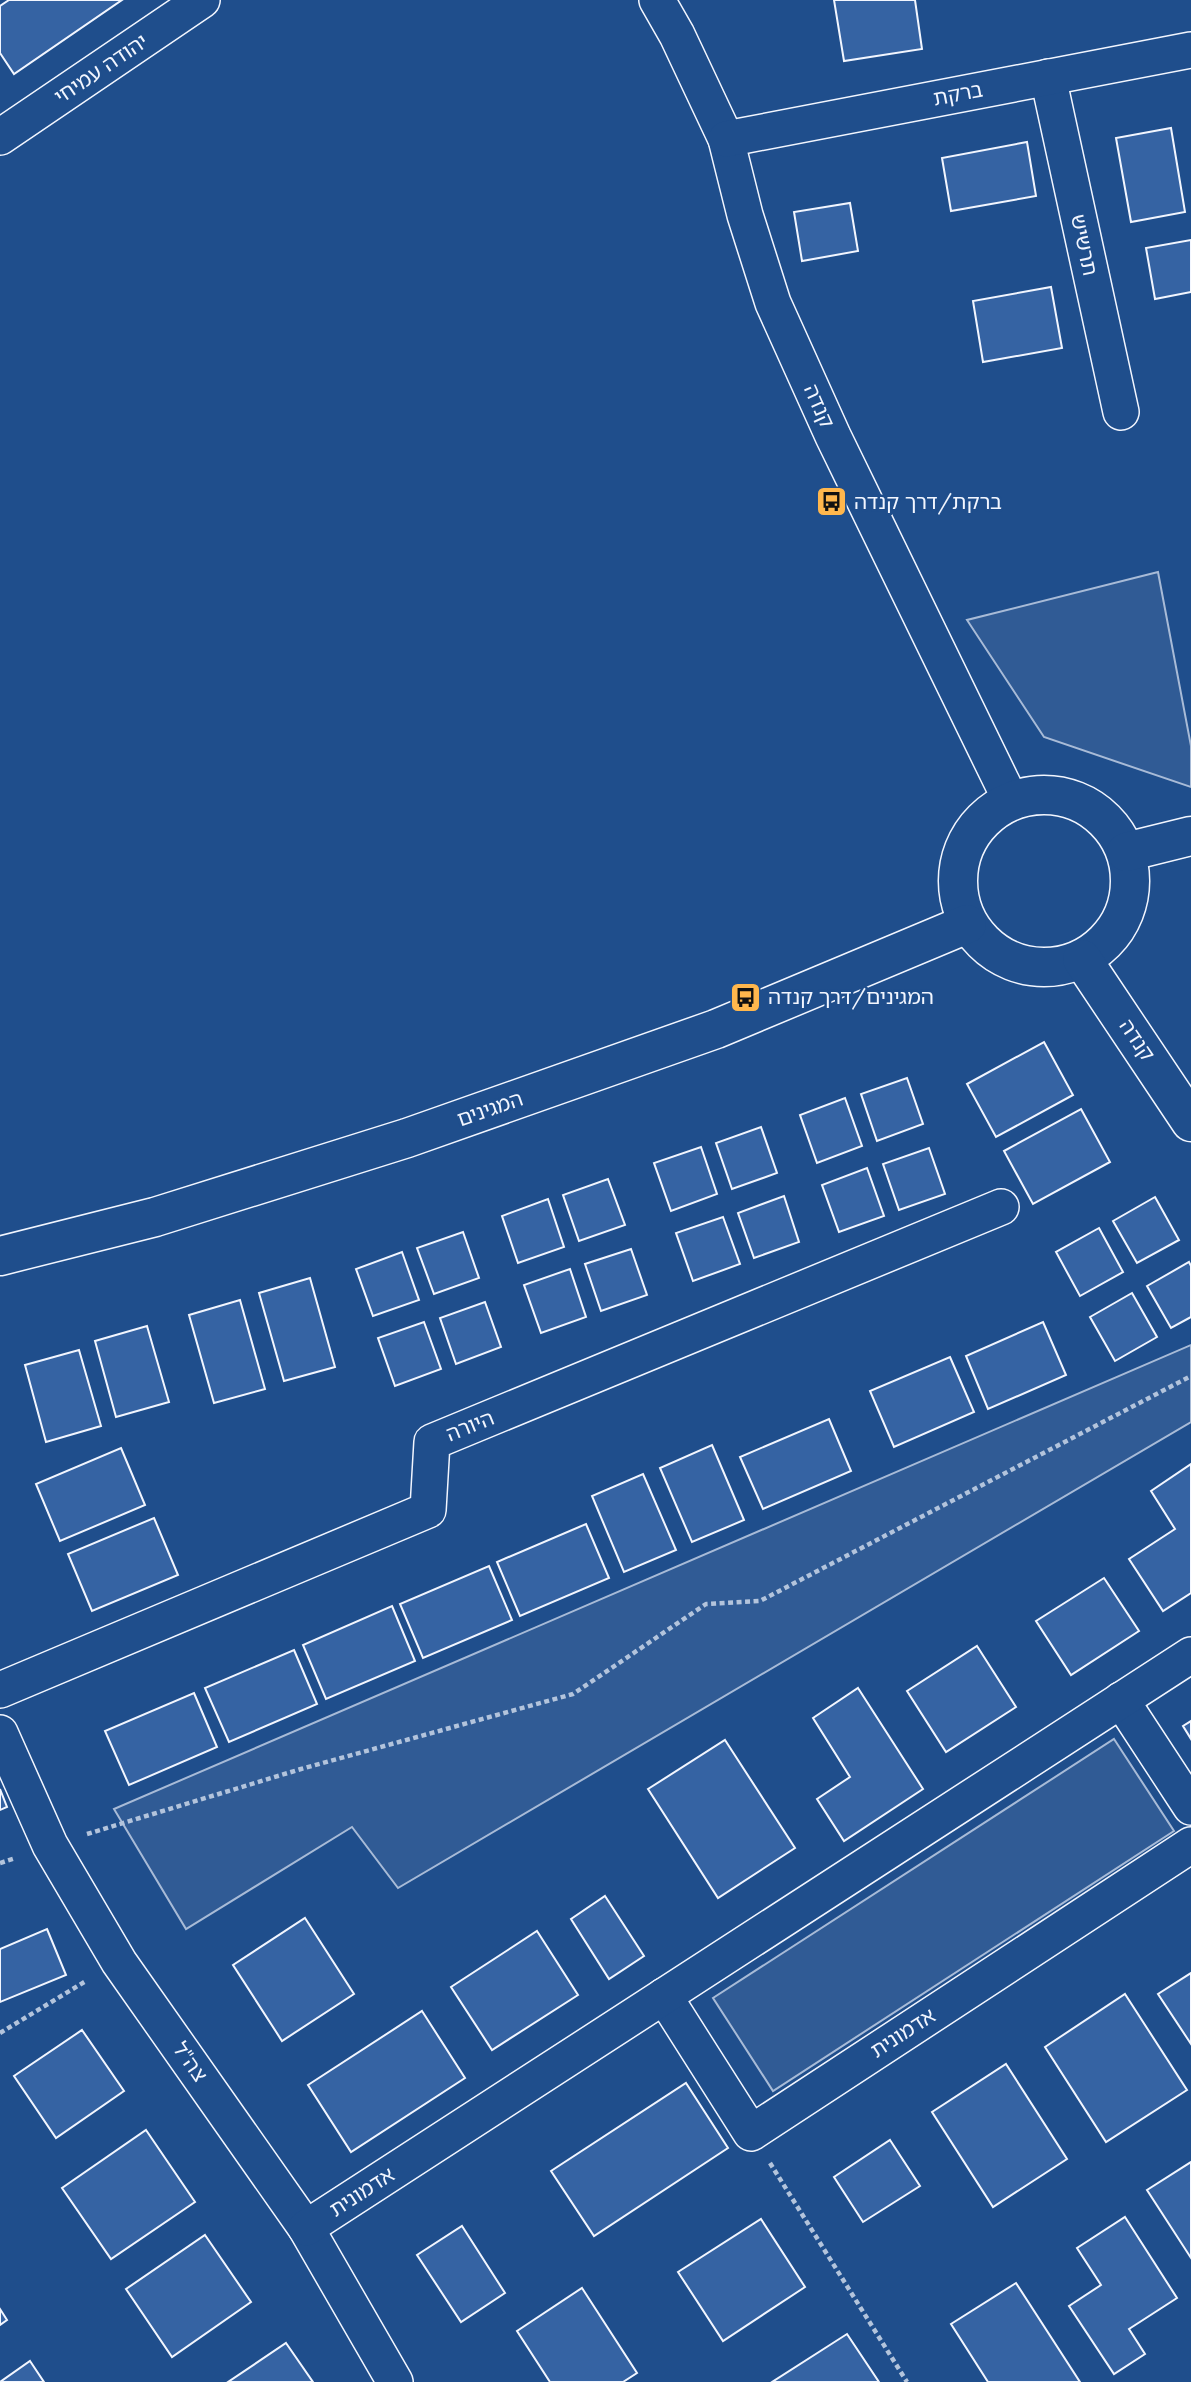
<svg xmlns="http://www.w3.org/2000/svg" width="1191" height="2382" font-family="Lora,'Noto Sans Hebrew',serif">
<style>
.built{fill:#305b95;stroke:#a8bbd7;stroke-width:2}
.building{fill:#3563a3;stroke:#f2f6ff;stroke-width:2}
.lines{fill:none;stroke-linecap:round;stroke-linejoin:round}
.street-casing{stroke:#f2f6ff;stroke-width:38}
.secondary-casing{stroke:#f2f6ff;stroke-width:41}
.path{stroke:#b3c4dc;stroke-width:4.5;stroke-dasharray:5 3.5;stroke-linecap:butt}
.street{stroke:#1f4e8c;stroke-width:35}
.secondary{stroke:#1f4e8c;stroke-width:38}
.labels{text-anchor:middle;stroke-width:5;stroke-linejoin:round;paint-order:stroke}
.street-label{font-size:21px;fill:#f2f6ff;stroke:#1f4e8c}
.poi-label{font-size:21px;fill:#f2f6ff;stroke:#1f4e8c;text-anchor:start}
</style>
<rect width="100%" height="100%" fill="#1f4e8c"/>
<g class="built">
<polygon points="1158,572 1191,746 1191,787 1044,737 967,620"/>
<polygon points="1191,1345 1191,1422 398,1888 352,1827 186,1929 114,1809"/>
<polygon points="1114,1739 1174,1831 773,2091 713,1998"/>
</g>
<g class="building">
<polygon points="9,0 122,0 14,74 0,53 0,6"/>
<polygon points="834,0 915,0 922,49 844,61"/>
<polygon points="1171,128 1185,212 1131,222 1116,138"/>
<polygon points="1027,142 1036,196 951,211 942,158"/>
<polygon points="850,203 858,251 802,261 794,212"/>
<polygon points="1191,240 1191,292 1155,299 1146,248"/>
<polygon points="1051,287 1062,348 983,362 973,301"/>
<polygon points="1044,1042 1073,1095 996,1137 967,1084"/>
<polygon points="907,1078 923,1124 877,1141 861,1094"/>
<polygon points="845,1098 862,1146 817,1163 800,1115"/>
<polygon points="1081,1109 1110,1162 1033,1204 1004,1151"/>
<polygon points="761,1127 777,1173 732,1189 716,1143"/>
<polygon points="701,1147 717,1194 671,1211 654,1163"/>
<polygon points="929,1148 945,1194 899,1210 883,1164"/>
<polygon points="867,1168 884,1216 839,1232 822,1185"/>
<polygon points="608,1179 625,1225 579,1241 563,1195"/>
<polygon points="784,1196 799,1242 754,1258 738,1213"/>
<polygon points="1155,1197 1179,1240 1137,1263 1113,1221"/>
<polygon points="548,1199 564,1247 518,1263 502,1216"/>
<polygon points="723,1217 740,1264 693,1281 676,1233"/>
<polygon points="1099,1228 1123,1272 1080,1296 1056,1252"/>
<polygon points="463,1232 479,1278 434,1294 417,1248"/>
<polygon points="631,1249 647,1295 601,1311 585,1264"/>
<polygon points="402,1252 419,1300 373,1316 356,1269"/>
<polygon points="1189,1262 1191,1266 1191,1317 1171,1328 1147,1286"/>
<polygon points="570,1269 586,1317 541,1333 524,1285"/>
<polygon points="310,1278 335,1367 284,1381 259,1293"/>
<polygon points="1132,1293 1157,1337 1115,1361 1090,1317"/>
<polygon points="240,1300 265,1389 214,1403 189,1315"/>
<polygon points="485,1302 501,1347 456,1364 440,1318"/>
<polygon points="424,1322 441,1369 395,1386 378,1338"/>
<polygon points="1043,1322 1066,1375 988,1409 966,1356"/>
<polygon points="147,1326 169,1402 116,1417 95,1341"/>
<polygon points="79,1350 101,1426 46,1442 25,1365"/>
<polygon points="950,1357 974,1412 894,1447 870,1391"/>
<polygon points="829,1419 851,1471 763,1509 740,1457"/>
<polygon points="712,1445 744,1520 692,1542 660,1468"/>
<polygon points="121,1448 145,1505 60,1541 36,1484"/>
<polygon points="1191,1464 1191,1593 1163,1611 1129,1559 1175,1529 1151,1491"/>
<polygon points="643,1474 676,1550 624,1572 592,1496"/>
<polygon points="154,1518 178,1575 92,1611 68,1554"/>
<polygon points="586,1524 609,1578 520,1616 497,1562"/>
<polygon points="489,1566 512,1620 423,1658 400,1604"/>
<polygon points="1104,1578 1139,1631 1071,1675 1036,1621"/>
<polygon points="392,1606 415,1661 326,1699 303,1645"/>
<polygon points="977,1646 1016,1707 946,1752 907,1691"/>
<polygon points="294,1650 317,1704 229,1742 205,1688"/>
<polygon points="858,1688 923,1789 844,1841 817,1799 850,1777 813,1718"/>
<polygon points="194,1693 217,1747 129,1785 105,1731"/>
<polygon points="1191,1721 1191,1739 1183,1726"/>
<polygon points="725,1740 795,1848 718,1898 648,1789"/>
<polygon points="0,1789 7,1807 0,1810"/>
<polygon points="605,1896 644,1956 609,1979 571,1919"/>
<polygon points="305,1918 354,1994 282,2041 233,1965"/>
<polygon points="47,1929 66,1975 0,2002 0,1949"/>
<polygon points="537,1931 578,1995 492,2050 451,1987"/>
<polygon points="1191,1973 1191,2044 1158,1994"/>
<polygon points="1125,1994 1187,2090 1106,2142 1045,2047"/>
<polygon points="422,2011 465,2078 351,2152 308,2085"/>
<polygon points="82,2030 124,2091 56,2138 14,2076"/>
<polygon points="1006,2064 1067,2159 993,2207 932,2112"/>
<polygon points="686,2083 728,2148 594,2236 551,2171"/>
<polygon points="146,2130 195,2202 111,2259 62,2188"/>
<polygon points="890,2140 920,2186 863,2222 834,2177"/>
<polygon points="1191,2162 1191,2258 1147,2190"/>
<polygon points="1125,2217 1177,2298 1129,2329 1145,2354 1114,2374 1069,2306 1101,2285 1077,2248"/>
<polygon points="761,2219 805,2287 723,2341 678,2272"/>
<polygon points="462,2226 505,2293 461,2322 417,2255"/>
<polygon points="205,2235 251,2302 172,2357 126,2289"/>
<polygon points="1016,2283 1080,2382 988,2382 951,2324"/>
<polygon points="582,2288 637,2373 623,2382 550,2382 517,2331"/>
<polygon points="0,2309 7,2320 0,2325"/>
<polygon points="847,2334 879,2382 772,2382"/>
<polygon points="286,2343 313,2382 228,2382"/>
<polygon points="30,2361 44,2382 0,2382"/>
</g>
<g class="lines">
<defs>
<g id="street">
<polyline points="657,0 677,35 726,139 745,215 773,303 833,436 1011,801"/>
<polyline points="1048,77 1121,412"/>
<polyline points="0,137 202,0"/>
<polyline points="726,139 1191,50"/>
<polyline points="0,1690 428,1510 432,1442 1001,1207"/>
<polyline points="1121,1700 1191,1807"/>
<polyline points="0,1733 50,1845 119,1962 306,2228 395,2382"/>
<polyline points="664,1996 751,2133 1191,1845"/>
<polyline points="306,2228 1191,1655"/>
</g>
<g id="secondary">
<circle cx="1044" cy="881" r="86"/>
<polyline points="1126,852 1191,836"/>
<polyline points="1082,959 1191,1122"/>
<polyline points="0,1256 155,1217 407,1138 716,1029 967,924"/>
</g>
</defs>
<use href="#street" class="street-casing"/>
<use href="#secondary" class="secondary-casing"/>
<g class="path">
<polyline points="87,1834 301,1769 573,1694 706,1604 760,1601 1191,1376"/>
<polyline points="0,1863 16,1858"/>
<polyline points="0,2033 86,1981"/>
<polyline points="770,2163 907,2382"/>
</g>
<use href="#street" class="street"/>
<use href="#secondary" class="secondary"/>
</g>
<defs>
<symbol id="bus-square" viewBox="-11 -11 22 22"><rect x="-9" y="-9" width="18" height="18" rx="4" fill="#ffb74d" stroke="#1f4e8c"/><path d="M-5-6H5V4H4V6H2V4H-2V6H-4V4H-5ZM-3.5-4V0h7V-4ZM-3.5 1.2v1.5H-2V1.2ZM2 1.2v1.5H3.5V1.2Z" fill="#111"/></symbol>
</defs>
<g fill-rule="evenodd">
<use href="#bus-square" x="814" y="484" width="35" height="35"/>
<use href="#bus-square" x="728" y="980" width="35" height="35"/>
</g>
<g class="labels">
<g class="street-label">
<text transform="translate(101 69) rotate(-34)" y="7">יהודה עמיחי</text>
<text transform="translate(958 94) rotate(-11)" y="7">ברקת</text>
<text transform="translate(1084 245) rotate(78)" y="7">תרשיש</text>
<text transform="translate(819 406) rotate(66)" y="7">קנדה</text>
<text transform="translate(1137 1040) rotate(56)" y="7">קנדה</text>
<text transform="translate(490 1109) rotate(-19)" y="7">המגינים</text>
<text transform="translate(470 1426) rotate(-22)" y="7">היורה</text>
<text transform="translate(903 2033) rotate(-33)" y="7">אדמונית</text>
<text transform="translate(190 2062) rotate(55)" y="7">צה"ל</text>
<text transform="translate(362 2192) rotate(-33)" y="7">אדמונית</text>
</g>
<g class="poi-label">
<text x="854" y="509">ברקת/דרך קנדה</text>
<text x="768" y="1004">המגינים/דרך קנדה</text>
</g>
</g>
</svg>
